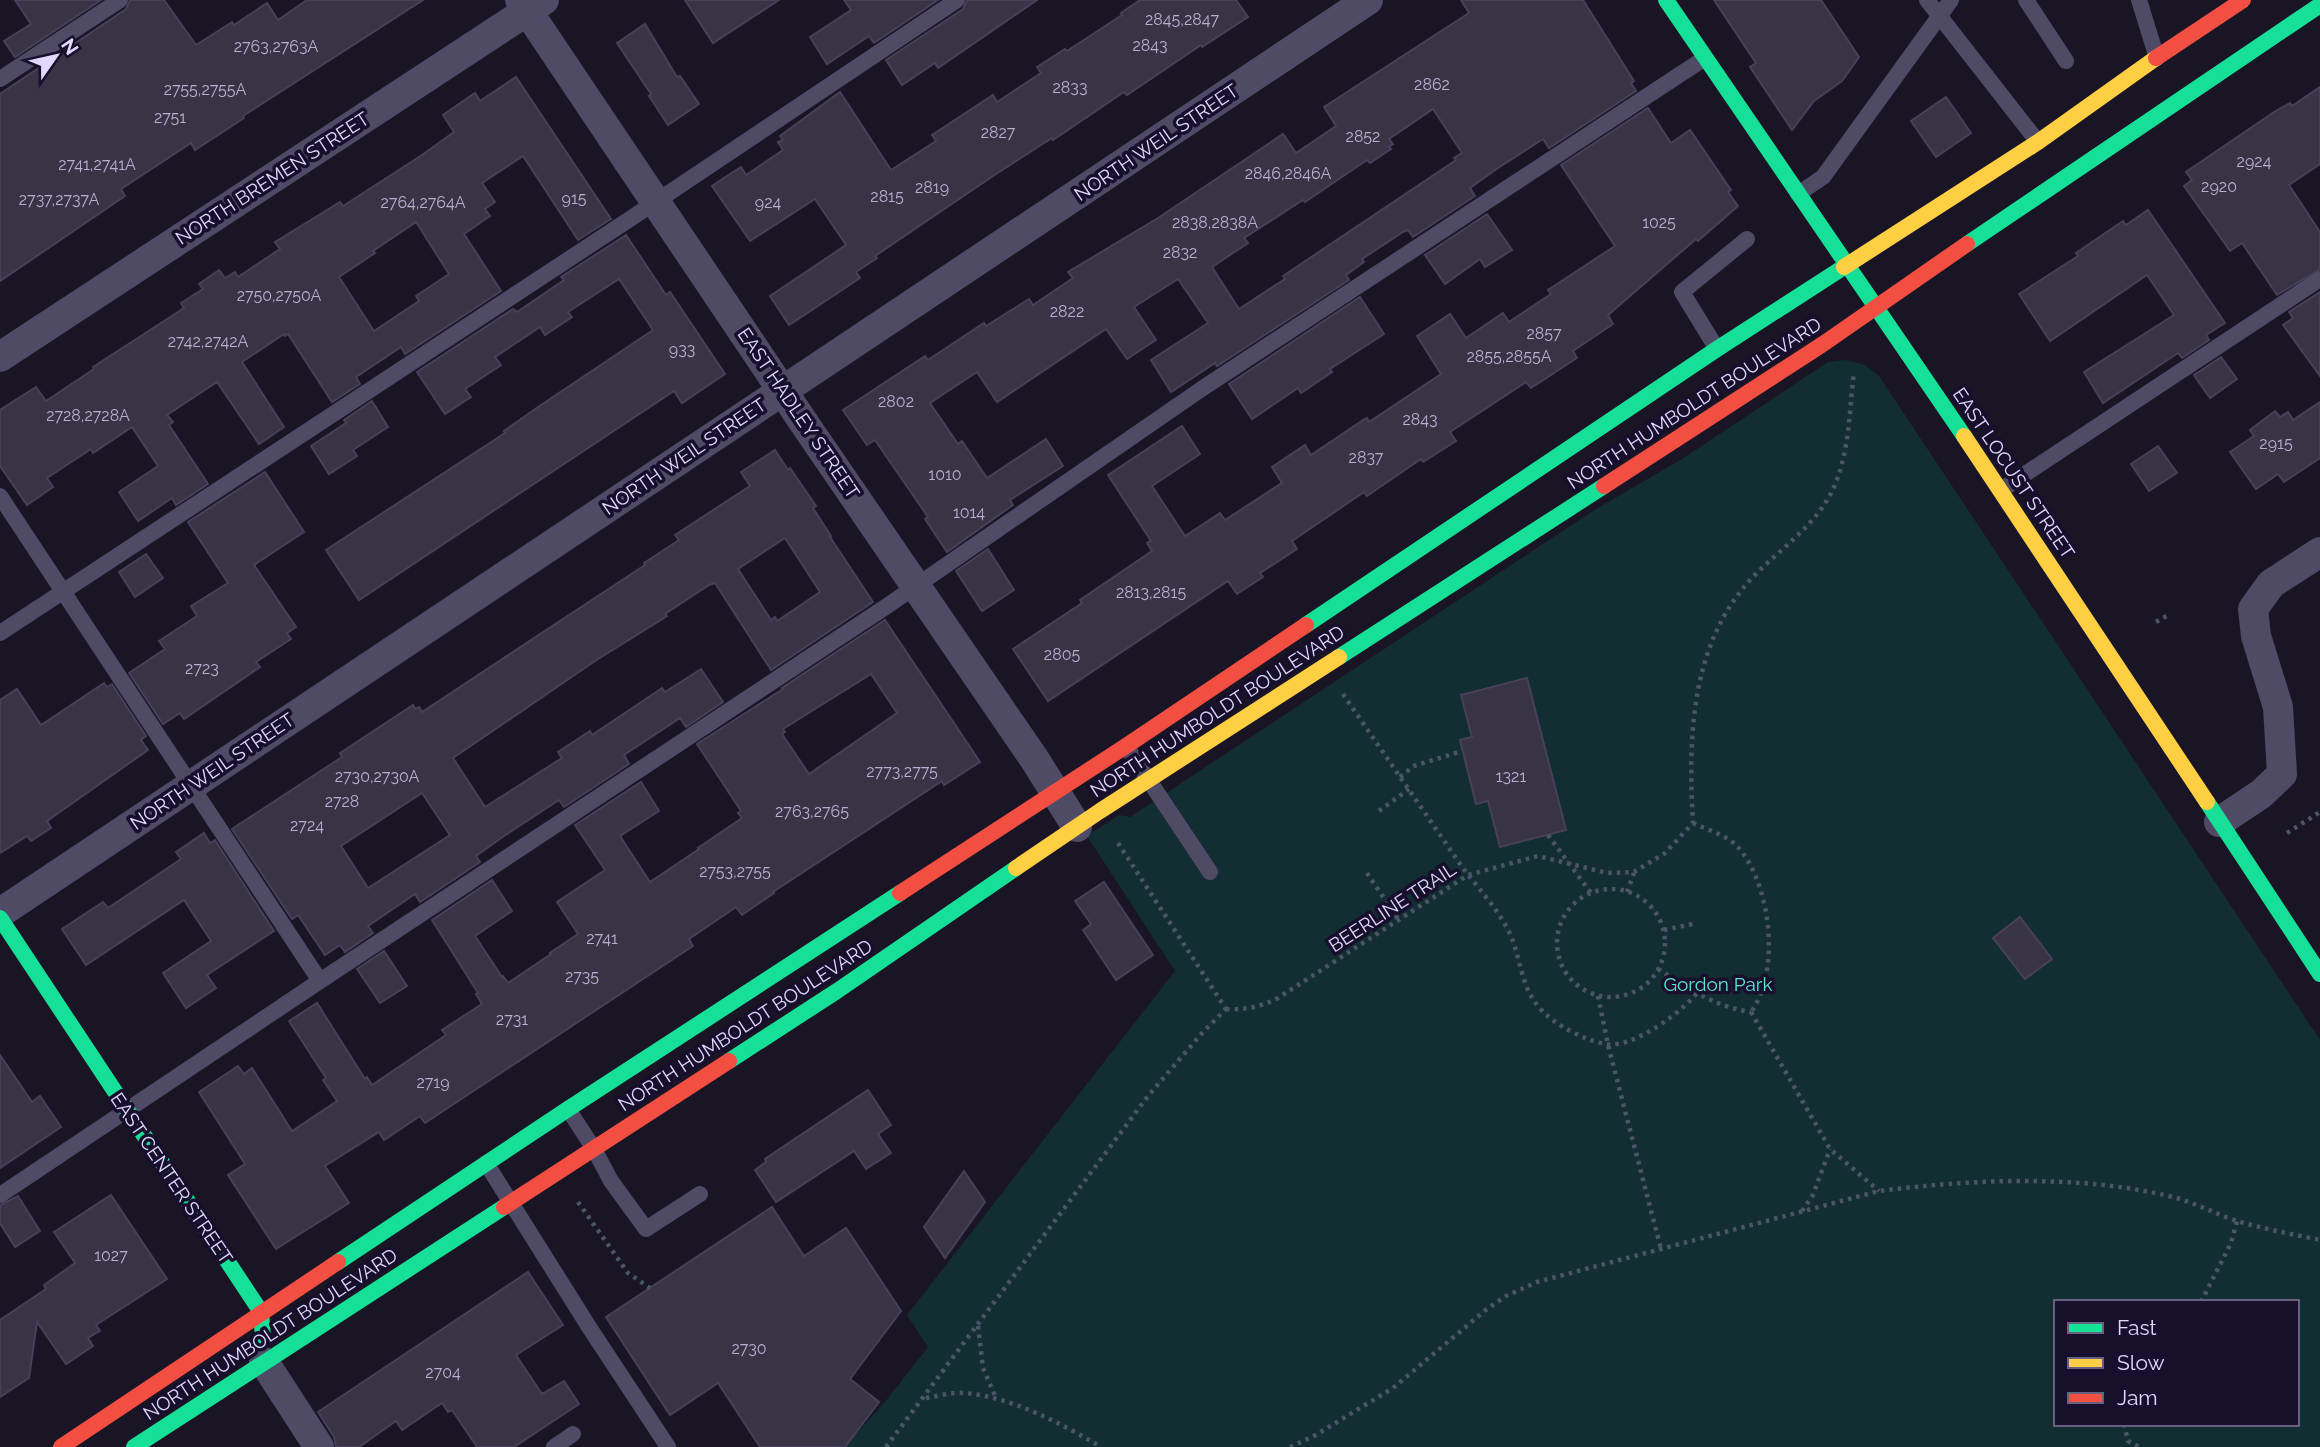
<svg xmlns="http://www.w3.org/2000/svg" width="2320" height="1447" font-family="Raleway,sans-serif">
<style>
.green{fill:#132e33;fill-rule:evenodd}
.building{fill:#393346;stroke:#474058;stroke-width:2;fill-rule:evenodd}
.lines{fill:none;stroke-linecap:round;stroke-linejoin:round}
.path{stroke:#4a5566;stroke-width:4.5;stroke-dasharray:3.5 5;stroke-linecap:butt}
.lane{stroke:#4f4a66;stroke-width:16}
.street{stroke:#4f4a66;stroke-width:30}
.fast{stroke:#16e098;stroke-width:16}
.slow{stroke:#ffcf43;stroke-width:16}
.jam{stroke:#f24e42;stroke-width:16}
.labels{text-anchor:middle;stroke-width:7;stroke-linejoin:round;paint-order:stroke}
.number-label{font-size:16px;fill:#b8b0d1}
.street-label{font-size:19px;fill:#e2d9ff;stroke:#170f2b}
.park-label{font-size:19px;fill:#5ee6d4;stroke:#170f2b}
</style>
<rect width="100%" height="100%" fill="#1a1525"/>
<path class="green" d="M1846 360 1865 365 1879 376 2320 1040V1447H844L885 1402 928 1347 907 1315 1175 971 1087 836 1119 815 1130 817 1596 509 1682 459 1828 362ZM2056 1302H2297V1424H2056Z"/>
<g class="building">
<polygon points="15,0 101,0 15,57 4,41 31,24"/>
<polygon points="130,0 164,0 196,45 232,22 234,25 267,3 278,20 307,0 423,0 243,116 244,118 195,150 191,143 121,189 125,196 0,281 0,94 126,9"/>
<polygon points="685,0 779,0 713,43"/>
<polygon points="844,0 938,0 874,43 869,36 827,64 810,37 851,10"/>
<polygon points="967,0 1037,0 938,68 935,63 902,85 886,60 963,9"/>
<polygon points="1140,0 1236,0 1248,17 1202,47 1201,45 1127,95 1124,92 1053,140 1052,138 996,174 875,256 877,258 856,272 860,278 789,325 770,296 846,245 815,199 750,241 712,186 741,167 746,175 783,150 778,142 783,140 780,136 840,92 891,170 936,141 932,135 993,95 997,102 1041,73 1037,67 1065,49 1067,51 1122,15 1121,13"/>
<path d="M1461 0H1583L1634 81 1631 83 1636 91 1549 148 1543 139 1498 168 1470 188 1475 196 1413 237 1408 230 1403 232 1362 259 1364 262 1346 275 1349 280 1217 366 1215 363 1171 392 1151 360 1208 323 1178 279 1134 307 1156 340 1127 359 1106 329 997 402 977 372 930 403 958 444 962 441 987 478 1046 439 1063 466 1010 500 1013 505 947 552 925 519 928 517 875 440 867 445 843 410 925 356 928 360 984 323 986 326 1029 299 1033 305 1073 278 1068 272 1158 218 1283 134 1296 153 1336 126 1324 107 1469 13ZM1433 109 1462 153 1454 158 1456 160 1283 276 1285 279 1239 309 1212 267 1248 243 1244 238 1303 200 1305 202 1367 160 1370 163 1391 149 1389 147 1393 144 1389 139Z"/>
<polygon points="1714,0 1821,0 1859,57 1842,81 1814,101 1792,130 1750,67 1756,63"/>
<polygon points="645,24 677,77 680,76 699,104 668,125 649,96 651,94 617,43"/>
<path d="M516 77 611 219 578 240 523 156 482 183 495 202 485 209 490 216 464 234 501 291 405 354 401 347 356 377 360 384 332 402 288 334 285 336 284 334 242 362 284 427 259 444 217 382 167 415 173 422 169 425 208 484 176 505 172 498 138 521 119 492 158 466 132 427 93 453 91 449 47 478 53 487 27 505 0 466V410L36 387 46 401 94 369 93 367 184 308 181 303 203 289 199 284 219 270 225 278 235 272 238 277 280 249 275 242 340 202 343 206 422 155 454 132 443 115 475 93 480 101ZM416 222 449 274 416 296 419 301 374 331 339 277 375 253 373 251Z"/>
<polygon points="2320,87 2320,164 2289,185 2320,232 2320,269 2277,295 2242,243 2230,251 2184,186 2192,180 2186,172 2274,112 2290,103 2292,106"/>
<polygon points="1946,97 1971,133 1936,157 1911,121"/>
<polygon points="1648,108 1671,143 1690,130 1731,190 1728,192 1738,206 1698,241 1696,239 1608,315 1613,324 1573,351 1577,358 1531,388 1526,382 1450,432 1456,441 1423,462 1421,459 1367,496 1364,492 1292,541 1297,549 1260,573 1263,577 1237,594 1228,581 1048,701 1013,649 1082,603 1080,600 1152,551 1147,543 1151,541 1108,475 1182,426 1200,454 1152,486 1185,536 1220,513 1225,520 1282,483 1272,467 1305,445 1311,455 1363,420 1367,418 1369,422 1441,374 1417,336 1450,314 1466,338 1503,313 1509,322 1551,294 1548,290 1615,246 1561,165"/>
<polygon points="2148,210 2225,323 2206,335 2209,340 2182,358 2178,353 2103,403 2084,372 2174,315 2147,275 2050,341 2019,294 2078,256 2076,253 2123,221 2126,225"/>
<polygon points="1487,214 1512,250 1485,267 1480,259 1445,284 1425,255"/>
<polygon points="626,235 666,295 670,292 725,374 682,403 674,391 359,600 326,550 505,433 504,431 538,407 653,330 619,279 568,312 572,317 545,335 540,327 495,357 501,365 465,389 471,397 445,414 417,372 513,309 517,312 564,280 561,277"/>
<polygon points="2320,292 2320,376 2283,325 2293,318 2289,312"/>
<polygon points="1360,297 1384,334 1330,369 1332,372 1301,393 1298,388 1252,419 1229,384"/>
<polygon points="2221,357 2237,379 2210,398 2194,375"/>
<polygon points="372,401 388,427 353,450 357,456 329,474 311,446 346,423 344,420"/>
<polygon points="2320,402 2320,458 2284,482 2278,474 2256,489 2230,452 2254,436 2250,430 2275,411 2280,417 2288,412 2293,420"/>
<polygon points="2158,446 2177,473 2149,491 2131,464"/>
<path d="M775 450 788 470 790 468 816 506 813 508 831 536 830 537 873 602 771 670 715 583 709 585 665 614 667 616 595 661 453 758 485 807 562 758 558 752 590 731 592 735 662 688 665 692 701 669 723 702 686 727 680 718 624 755 629 764 564 807 559 800 504 836 476 856 480 862 420 902 415 894 368 926 373 933 345 952 340 945 325 955 298 915 292 919 232 829 342 757 340 753 413 705 415 709 419 707 422 712 645 565 644 563 679 540 675 535 750 486 741 472ZM785 538 820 592 777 621 775 617 771 620 738 569ZM422 793 450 835 368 888 341 846Z"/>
<polygon points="265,472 304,532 254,565 296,627 287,633 291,639 256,662 260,667 184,719 180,713 163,724 129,673 165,649 159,641 197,616 191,606 228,583 188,522"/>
<polygon points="988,549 1014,590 982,611 956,571"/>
<polygon points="146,554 163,578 135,597 119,572"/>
<path d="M885 620 980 762 944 785 942 781 773 892 774 893 742 915 736 907 689 939 693 946 425 1123 420 1116 384 1140 379 1132 325 1166 349 1203 276 1249 228 1175 245 1164 199 1092 238 1066 244 1074 252 1068 292 1131 337 1101 323 1080 326 1078 289 1021 317 1003 365 1079 367 1077 372 1085 446 1035 442 1030 482 1004 476 994 478 993 432 920 492 880 512 911 475 936 502 977 503 976 508 983 551 954 550 953 578 934 557 902 605 870 575 825 641 782 659 811 620 836 650 882 699 849 698 848 742 818 738 813 741 811 697 744 783 689 782 688ZM871 674 897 713 809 774 782 734 785 732 783 729Z"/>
<polygon points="1527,678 1566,830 1500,847 1488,801 1476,804 1460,740 1472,737 1461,695"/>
<polygon points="104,683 107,687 112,684 146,736 141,740 148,750 47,821 51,828 31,841 27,836 0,853 0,700 17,689 41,725"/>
<polygon points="204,833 210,843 215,840 274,931 207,975 216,988 186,1008 163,973 211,941 184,900 86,965 62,929 103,902 108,908 181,859 176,852"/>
<polygon points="1104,882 1153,955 1116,980 1083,930 1091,924 1075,901"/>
<polygon points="2020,917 2052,959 2025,979 1993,938"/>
<polygon points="384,951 407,986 380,1003 357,969"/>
<polygon points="0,1055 32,1102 40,1096 61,1127 0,1168"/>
<polygon points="868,1090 891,1125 878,1134 891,1153 866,1169 854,1151 776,1202 755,1170 766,1162 765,1159"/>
<polygon points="964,1171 985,1202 945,1258 924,1227"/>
<polygon points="111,1195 167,1279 96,1325 100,1331 88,1338 93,1346 66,1364 37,1322 29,1378 0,1397 0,1320 46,1289 44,1285 75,1263 54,1232"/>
<polygon points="18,1196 40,1231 15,1247 0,1223 0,1205"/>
<polygon points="772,1207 804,1256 846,1228 901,1311 850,1379 879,1402 845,1447 760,1447 718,1383 670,1415 606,1317"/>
<polygon points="528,1272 563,1325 516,1355 542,1394 564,1381 579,1404 514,1447 477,1447 452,1410 448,1412 442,1403 402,1430 396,1421 359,1447 336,1447 334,1437 318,1412"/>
</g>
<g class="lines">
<g class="path">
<polyline points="2156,622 2168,615"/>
<path d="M1343 694C1382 751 1421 807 1460 864 1475 885 1495 905 1507 928 1524 959 1517 991 1549 1017 1563 1029 1588 1041 1606 1044 1634 1049 1689 1008 1702 986"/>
<polyline points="1400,777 1414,766 1462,751"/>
<polyline points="1379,811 1409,789"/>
<path d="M1693 823C1708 830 1726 835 1737 846 1771 883 1781 971 1751 1012"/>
<polyline points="2287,833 2320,812"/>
<polyline points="1548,835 1591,893"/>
<polyline points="1118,843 1226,1009"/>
<polyline points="1367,873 1398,919"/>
<circle cx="1611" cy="943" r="54"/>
<polyline points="1627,892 1634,873"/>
<polyline points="1664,930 1697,923"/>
<path d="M1658 969C1687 988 1716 1007 1751 1012"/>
<polyline points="1598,996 1608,1045 1661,1249"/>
<path d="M1226 1009C1245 1010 1260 1007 1278 998L1468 875 1538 856 1607 873 1634 872 1665 853 1693 823C1688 738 1690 643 1753 577 1781 548 1817 525 1834 487 1850 450 1849 411 1854 372"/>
<polyline points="1751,1012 1830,1149 1879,1191"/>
<polyline points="578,1202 628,1273 650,1288"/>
<polyline points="1802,1211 1813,1195 1830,1149"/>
<polyline points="2201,1302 2231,1243 2237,1221"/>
<polyline points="978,1326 983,1368 996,1398"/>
<path d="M926 1398C938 1396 952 1392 964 1393 1012 1397 1060 1423 1101 1447"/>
<polyline points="2124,1424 2128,1441 2139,1447"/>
<polyline points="886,1447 1148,1096 1203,1032 1226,1009"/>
<path d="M1290 1447 1314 1436 1393 1388 1487 1309 1506 1296 1537 1282 1879 1191C1976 1179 2081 1174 2177 1198 2197 1204 2216 1214 2237 1221 2264 1229 2292 1234 2320 1240"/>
</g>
<g class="lane">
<polyline points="1927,0 2038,142"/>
<polyline points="2026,0 2066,61"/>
<polyline points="2139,0 2157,58"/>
<polyline points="0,79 120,0"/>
<polyline points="1798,194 1823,177 1951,0"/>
<polyline points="1717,349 1682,292 1747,239"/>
<polyline points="2001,490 2320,279"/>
<polyline points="0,496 320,981"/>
<polyline points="0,633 636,215 957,0"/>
<polyline points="1126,746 1210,872"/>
<polyline points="568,1109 594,1149 611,1181 646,1229 700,1194"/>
<polyline points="486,1163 589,1327 668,1447"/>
<polyline points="0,1195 320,981 887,606 1203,388 1705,58"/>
<polyline points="554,1447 573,1434"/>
</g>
<g class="street">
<polyline points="520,0 804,423 1035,760 1077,827"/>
<polyline points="0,357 544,0"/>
<polyline points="2219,822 2261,794 2282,774 2278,707 2256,636 2253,609 2271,584 2320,552"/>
<polyline points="0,913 1368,0"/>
<polyline points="264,1362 319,1447"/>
</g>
<g class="fast">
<polyline points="1666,0 1964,436"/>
<polyline points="1967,244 2320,5"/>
<polyline points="1306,625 1717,349 1844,267"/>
<polyline points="1339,657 1604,486"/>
<polyline points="2207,802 2320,974"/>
<polyline points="0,918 261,1312 263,1338"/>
<polyline points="729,1061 837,991 1016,868"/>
<polyline points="338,1262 568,1109 900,893"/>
<polyline points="134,1447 504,1207"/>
</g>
<g class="slow">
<polyline points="1844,267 2038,142 2156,58"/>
<polyline points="1964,436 2207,802"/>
<polyline points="1016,868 1100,811 1339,657"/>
</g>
<g class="jam">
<polyline points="2156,58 2243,0"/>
<polyline points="1604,486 1823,344 1967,244"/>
<polyline points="900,893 1126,746 1306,625"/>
<polyline points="504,1207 729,1061"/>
<polyline points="61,1447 338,1262"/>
</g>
</g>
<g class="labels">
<g class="number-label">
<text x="1182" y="25">2845,2847</text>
<text x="1150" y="51">2843</text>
<text x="276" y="52">2763,2763A</text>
<text x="1432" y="90">2862</text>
<text x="1070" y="93">2833</text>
<text x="205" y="95">2755,2755A</text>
<text x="170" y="123">2751</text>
<text x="998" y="138">2827</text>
<text x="1363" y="142">2852</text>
<text x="2254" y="167">2924</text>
<text x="97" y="170">2741,2741A</text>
<text x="1288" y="179">2846,2846A</text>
<text x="2219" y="192">2920</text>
<text x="932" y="193">2819</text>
<text x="887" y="202">2815</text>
<text x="574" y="204">915</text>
<text x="59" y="205">2737,2737A</text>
<text x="423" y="208">2764,2764A</text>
<text x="768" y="208">924</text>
<text x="1215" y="228">2838,2838A</text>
<text x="1659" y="228">1025</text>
<text x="1180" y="258">2832</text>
<text x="279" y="301">2750,2750A</text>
<text x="1067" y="317">2822</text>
<text x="1544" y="339">2857</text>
<text x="208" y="347">2742,2742A</text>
<text x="682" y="355">933</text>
<text x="1509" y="362">2855,2855A</text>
<text x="896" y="407">2802</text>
<text x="88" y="421">2728,2728A</text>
<text x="1420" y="425">2843</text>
<text x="2276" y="449">2915</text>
<text x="1366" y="463">2837</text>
<text x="945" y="480">1010</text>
<text x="969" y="518">1014</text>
<text x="1151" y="598">2813,2815</text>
<text x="1062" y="660">2805</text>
<text x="202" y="674">2723</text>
<text x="902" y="777">2773,2775</text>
<text x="377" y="782">2730,2730A</text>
<text x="1511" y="782">1321</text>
<text x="342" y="807">2728</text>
<text x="812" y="817">2763,2765</text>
<text x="307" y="831">2724</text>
<text x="735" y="877">2753,2755</text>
<text x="602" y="944">2741</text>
<text x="582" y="982">2735</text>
<text x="512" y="1025">2731</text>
<text x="433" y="1088">2719</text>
<text x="111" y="1261">1027</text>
<text x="749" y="1354">2730</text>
<text x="443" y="1378">2704</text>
</g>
<g class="street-label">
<text transform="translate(1156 142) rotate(-34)" y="7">NORTH WEIL STREET</text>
<text transform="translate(272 178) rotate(-33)" y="7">NORTH BREMEN STREET</text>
<text transform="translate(1694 403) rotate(-33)" y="7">NORTH HUMBOLDT BOULEVARD</text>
<text transform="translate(799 413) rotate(56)" y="7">EAST HADLEY STREET</text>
<text transform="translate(684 456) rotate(-34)" y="7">NORTH WEIL STREET</text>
<text transform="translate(2014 473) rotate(56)" y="7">EAST LOCUST STREET</text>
<text transform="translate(1217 711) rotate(-33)" y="7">NORTH HUMBOLDT BOULEVARD</text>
<text transform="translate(212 771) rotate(-34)" y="7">NORTH WEIL STREET</text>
<text transform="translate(1392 907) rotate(-33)" y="7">BEERLINE TRAIL</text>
<text transform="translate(745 1025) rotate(-33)" y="7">NORTH HUMBOLDT BOULEVARD</text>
<text transform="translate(172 1178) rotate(56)" y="7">EAST CENTER STREET</text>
<text transform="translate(270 1334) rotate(-33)" y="7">NORTH HUMBOLDT BOULEVARD</text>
</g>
<g class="park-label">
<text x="1718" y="991">Gordon Park</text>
</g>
</g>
<rect x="2054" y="1300" width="245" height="126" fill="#170f2b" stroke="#686080" stroke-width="2"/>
<rect x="2068" y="1323" width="35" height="10" fill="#16e098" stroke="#686080" stroke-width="2"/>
<text x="2117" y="1335" font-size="21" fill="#e2d9ff">Fast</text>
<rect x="2068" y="1358" width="35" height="10" fill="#ffcf43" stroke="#686080" stroke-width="2"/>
<text x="2117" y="1370" font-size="21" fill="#e2d9ff">Slow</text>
<rect x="2068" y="1393" width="35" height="10" fill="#f24e42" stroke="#686080" stroke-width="2"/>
<text x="2117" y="1405" font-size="21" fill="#e2d9ff">Jam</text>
<g transform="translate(56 56) rotate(56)" stroke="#170f2b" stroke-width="5" paint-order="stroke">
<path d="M0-5L12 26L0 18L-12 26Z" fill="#e2d9ff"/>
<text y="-10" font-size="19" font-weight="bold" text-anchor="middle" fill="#e2d9ff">N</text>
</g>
</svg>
